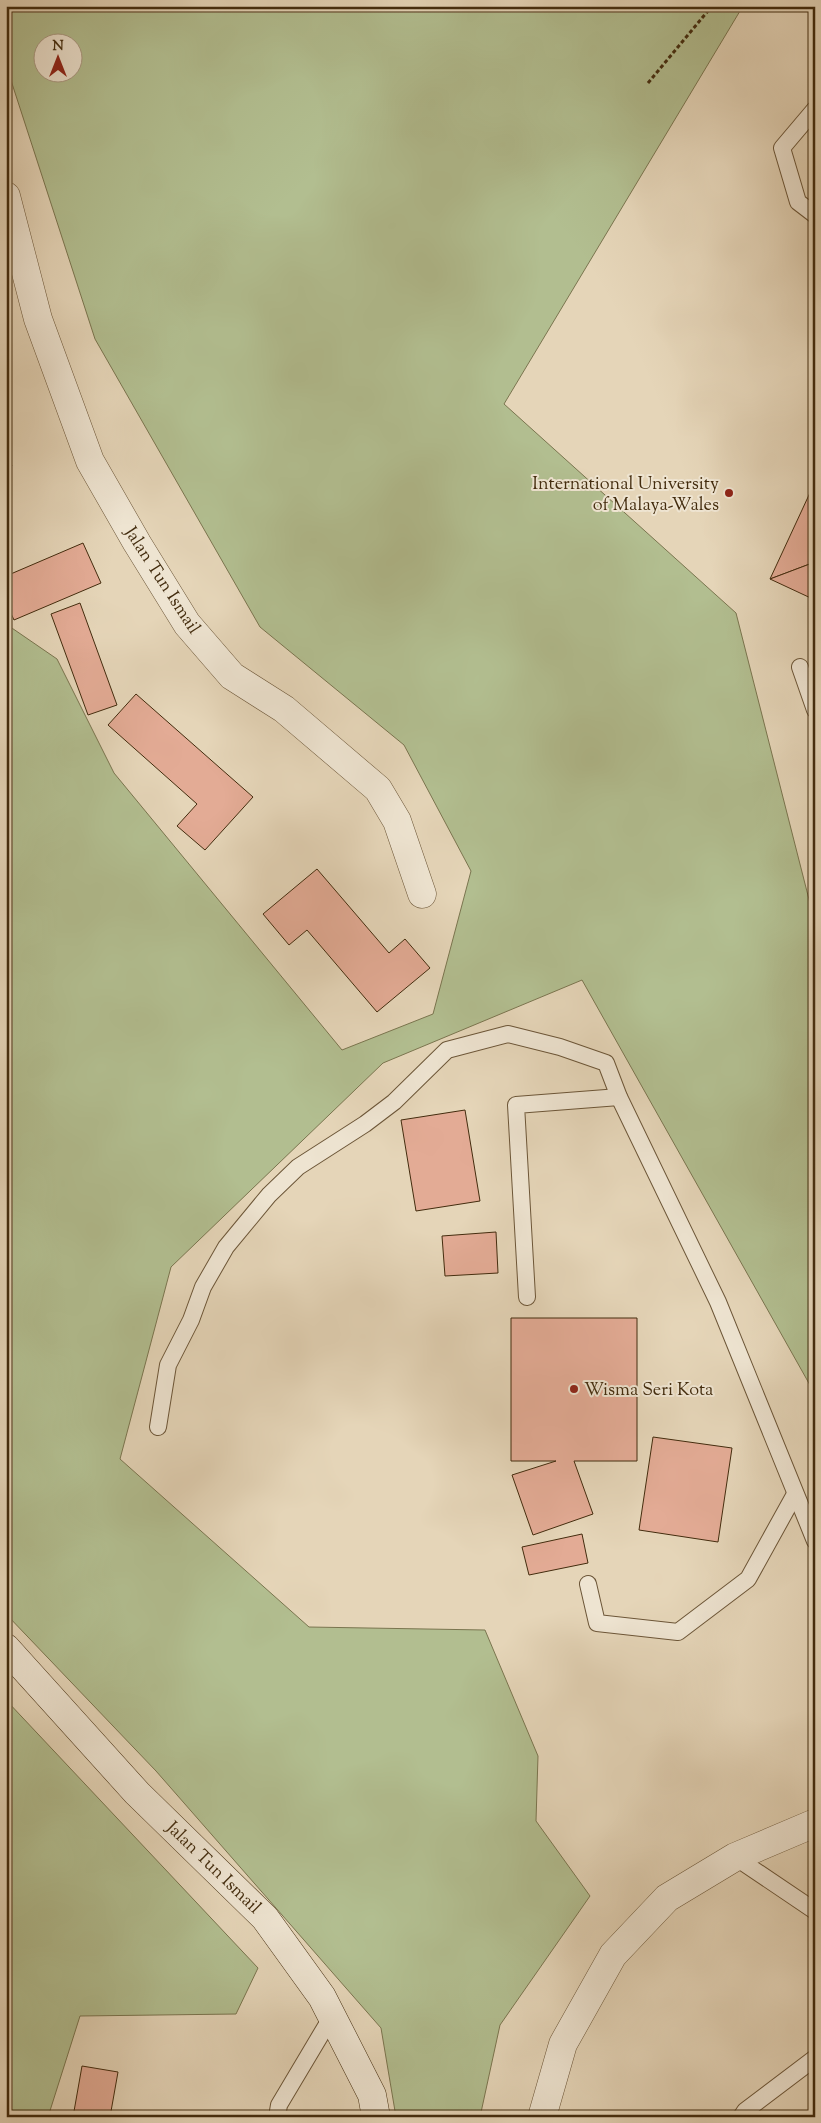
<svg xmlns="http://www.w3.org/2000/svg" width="821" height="2123" font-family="'Sorts Mill Goudy',serif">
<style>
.green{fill:#b2be90;stroke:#7a754f;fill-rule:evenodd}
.building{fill:#e3ab95;stroke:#432c0e}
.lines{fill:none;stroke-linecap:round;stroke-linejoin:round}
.lane-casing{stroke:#6c5638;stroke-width:18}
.street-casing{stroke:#6c5638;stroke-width:29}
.secondary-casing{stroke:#432c0e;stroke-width:29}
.path{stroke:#432c0e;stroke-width:3;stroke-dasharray:4 2.5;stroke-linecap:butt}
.lane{stroke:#eee4d1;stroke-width:16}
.street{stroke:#eee4d1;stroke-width:28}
.secondary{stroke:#eee4d1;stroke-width:28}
.poi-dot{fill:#8f2418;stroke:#eee4d1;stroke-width:2}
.labels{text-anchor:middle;stroke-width:4;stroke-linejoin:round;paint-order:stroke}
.poi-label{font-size:18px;fill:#432c0e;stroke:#eee4d1;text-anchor:end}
.street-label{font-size:18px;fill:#432c0e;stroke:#eee4d1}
</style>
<rect width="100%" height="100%" fill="#e5d5b8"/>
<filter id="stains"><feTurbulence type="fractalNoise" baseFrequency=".004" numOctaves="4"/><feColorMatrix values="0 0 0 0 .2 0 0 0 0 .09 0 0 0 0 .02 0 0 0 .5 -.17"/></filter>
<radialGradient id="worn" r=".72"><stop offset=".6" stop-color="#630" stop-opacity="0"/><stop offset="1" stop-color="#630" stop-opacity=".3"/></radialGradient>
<g class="green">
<path d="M6 6H743L504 404 736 613 815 923V1394L582 980 383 1063 171 1267 120 1459 309 1627 485 1630 538 1756 536 1821 590 1896 500 2025 480 2117H396L381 2028 156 1771 6 1614V624L57 659 114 773 342 1050 433 1014 471 871 404 745 260 627 95 339 6 65ZM42 42H72V72H42Z"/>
<polygon points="6,1700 258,1968 236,2014 80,2016 48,2117 6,2117"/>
</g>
<g class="building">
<polygon points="6,452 12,466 6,468"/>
<polygon points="815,482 815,562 770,579"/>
<polygon points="83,543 101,583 14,620 6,603 6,576"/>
<polygon points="815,562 815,600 770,579"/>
<polygon points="80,603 117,705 88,715 51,614"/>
<polygon points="136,694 253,797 205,850 177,826 197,804 108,725"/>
<polygon points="317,869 389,953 405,939 430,968 377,1012 307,930 289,945 263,914"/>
<polygon points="465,1110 480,1201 416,1211 401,1120"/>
<polygon points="496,1232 498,1273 445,1276 442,1236"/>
<polygon points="511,1318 637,1318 637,1461 574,1461 593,1514 533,1535 512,1475 556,1461 511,1461"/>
<polygon points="653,1437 732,1448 718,1542 639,1530"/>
<polygon points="582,1534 588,1563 529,1575 522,1547"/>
<polygon points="82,2066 118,2072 110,2117 73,2117"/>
</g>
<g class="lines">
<defs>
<g id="lane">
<polyline points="815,109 782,148 798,202 815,215"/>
<polyline points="800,667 815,710"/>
<polyline points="527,1297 516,1105 619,1097"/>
<polyline points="158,1427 168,1365 191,1320 203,1287 226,1247 269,1195 298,1167 365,1124 394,1102 447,1050 508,1034 560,1047 606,1063 619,1097 718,1302 815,1541"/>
<polyline points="588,1584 597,1623 678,1632 748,1579 795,1494"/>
<polyline points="735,1857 815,1911"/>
<polyline points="277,2117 279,2105 332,2016"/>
<polyline points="741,2117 745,2111 815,2058"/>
</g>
<g id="street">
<polyline points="6,196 38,319 90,461 137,543 187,624 232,676 284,709 378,789 397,821 422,894"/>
<polyline points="542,2117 563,2044 613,1955 667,1898 735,1857 815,1823"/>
</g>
<polyline id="secondary" points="6,1648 137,1793 265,1918 322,1997 372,2095 376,2117"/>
</defs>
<use href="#lane" class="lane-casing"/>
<use href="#street" class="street-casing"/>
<use href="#secondary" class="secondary-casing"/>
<polyline class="path" points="648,83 712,6"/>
<use href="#lane" class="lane"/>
<use href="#street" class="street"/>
<use href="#secondary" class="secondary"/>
</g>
<g class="poi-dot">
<circle cx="729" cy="493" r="5"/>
<circle cx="574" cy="1389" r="5"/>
</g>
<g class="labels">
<g class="poi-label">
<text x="719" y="489">International University<tspan x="719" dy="21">of Malaya-Wales</tspan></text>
<text x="584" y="1395" text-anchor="start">Wisma Seri Kota</text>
</g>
<g class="street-label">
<text transform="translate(163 580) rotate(57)" y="6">Jalan Tun Ismail</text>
<text transform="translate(214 1867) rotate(44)" y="6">Jalan Tun Ismail</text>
</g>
</g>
<rect width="821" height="2123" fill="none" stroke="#e5d5b8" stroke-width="25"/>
<rect x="8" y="8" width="806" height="2108" fill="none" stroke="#432c0e" stroke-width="2.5"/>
<rect x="12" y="12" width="796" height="2098" fill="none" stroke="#432c0e"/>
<g transform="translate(58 58)"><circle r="24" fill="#eee4d1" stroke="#aa9a83"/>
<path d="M0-4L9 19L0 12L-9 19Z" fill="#8f2418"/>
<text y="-8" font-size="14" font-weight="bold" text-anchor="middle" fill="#432c0e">N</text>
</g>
<rect width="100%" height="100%" filter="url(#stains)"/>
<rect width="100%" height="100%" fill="url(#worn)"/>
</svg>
